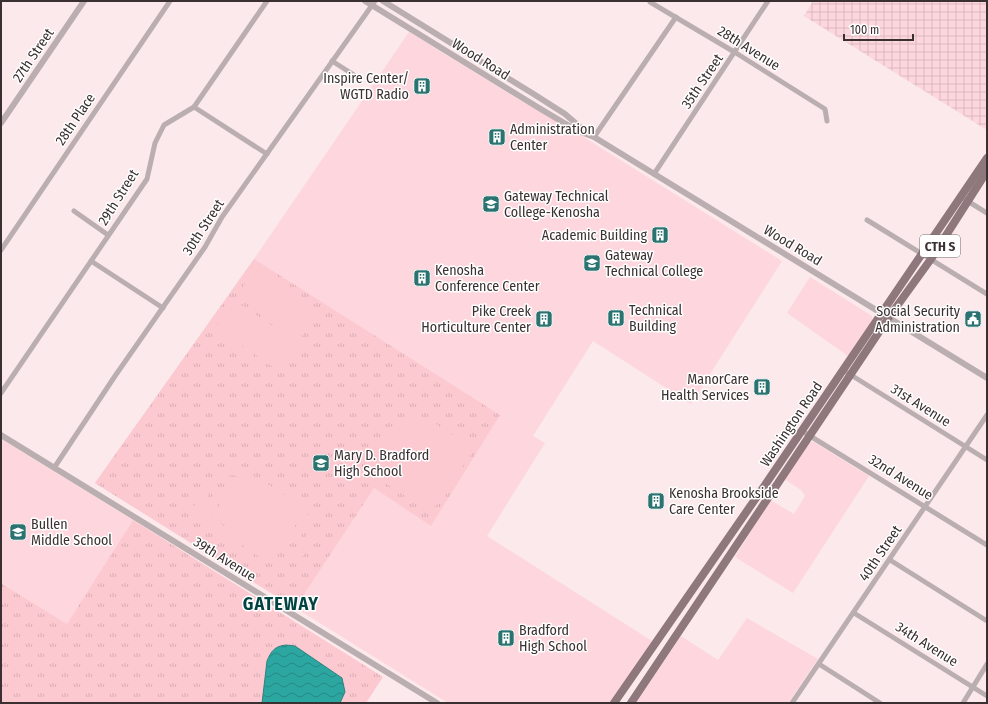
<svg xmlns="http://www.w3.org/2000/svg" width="988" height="704" font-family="'Fira Sans Condensed',sans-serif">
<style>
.built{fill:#fdd7dd}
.industrial{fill:url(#industrial-grid)}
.grass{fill:url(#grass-tufts)}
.pitch{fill:#fdc9d1;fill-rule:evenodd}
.water{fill:url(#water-waves);stroke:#30827f}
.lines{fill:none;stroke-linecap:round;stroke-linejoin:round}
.minor{stroke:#bbaeb0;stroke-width:5}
.tertiary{stroke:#bbaeb0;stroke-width:6}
.primary{stroke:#8f787c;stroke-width:8}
.labels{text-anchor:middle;stroke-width:3;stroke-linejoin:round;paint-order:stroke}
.shield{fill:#fff;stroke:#756d6f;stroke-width:1}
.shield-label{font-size:13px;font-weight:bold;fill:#3a2f31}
.street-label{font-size:14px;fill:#3a2f31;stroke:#fff}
.poi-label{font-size:14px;fill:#3a2f31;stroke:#fff;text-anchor:start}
.district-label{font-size:18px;font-weight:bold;letter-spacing:1px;fill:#004340;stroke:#fff}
</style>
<defs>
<pattern id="industrial-grid" width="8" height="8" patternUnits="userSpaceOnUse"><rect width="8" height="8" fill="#fdd7dd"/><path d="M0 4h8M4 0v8" fill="none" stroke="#dab9be"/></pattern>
<pattern id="grass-tufts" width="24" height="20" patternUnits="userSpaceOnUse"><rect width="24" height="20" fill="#fdc9d1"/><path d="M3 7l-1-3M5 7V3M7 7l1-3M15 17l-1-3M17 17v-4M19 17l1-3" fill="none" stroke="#daadb4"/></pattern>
<pattern id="water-waves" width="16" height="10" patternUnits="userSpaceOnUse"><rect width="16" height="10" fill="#2ca6a1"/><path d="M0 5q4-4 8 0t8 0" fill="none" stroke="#278884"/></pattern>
</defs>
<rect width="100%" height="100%" fill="#fbe9eb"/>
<g class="built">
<polygon points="409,32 521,101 566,126 782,261 691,404 593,341 533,436 545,443 487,536 652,641 610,703 448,703 95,483 254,259"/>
<polygon points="810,277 872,316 872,321 848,356 787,313"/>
<polygon points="1,439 133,520 67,625 3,585 1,587"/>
<polygon points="809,442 814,442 869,476 793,593 735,557 770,500 794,514 805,496 801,490 784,479"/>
<polygon points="747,618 818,659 788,703 636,703 681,636 718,660"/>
</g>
<polygon class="industrial" points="813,1 987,1 987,130 804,16"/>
<g class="grass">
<polygon points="254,259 500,415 431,526 374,488 295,608 95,483"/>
<polygon points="133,520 383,677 366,703 1,703 2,584 67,624"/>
</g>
<g class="pitch">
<polygon points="255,268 319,311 300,339 237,296"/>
<polygon points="234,300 298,343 279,371 216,328"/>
<polygon points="411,414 427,418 474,450 436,506 424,508 362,468 387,429"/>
<path d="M237 468C251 472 303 505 309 517 323 543 298 572 271 563 262 560 253 552 245 547 227 535 209 523 191 511 204 492 208 466 237 468ZM232 475 245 478 300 516C306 524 308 535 303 544 288 573 257 547 240 535 231 530 219 524 213 516 200 499 213 477 232 475Z"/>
<polygon points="238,477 300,518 276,556 213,515"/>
</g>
<path class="water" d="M286 645 295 646 342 678 345 692 340 703H262L267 661C271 651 275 646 286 645Z"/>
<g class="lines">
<g class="minor">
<polyline points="650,2 736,53 825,109 827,121"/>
<polyline points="332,61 354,75"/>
<polyline points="194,107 267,154"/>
<polyline points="594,137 676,17"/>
<polyline points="654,174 768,1"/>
<polyline points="961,197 987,213"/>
<polyline points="74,211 108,235"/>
<polyline points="867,220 987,294"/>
<polyline points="1,250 170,1"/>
<polyline points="91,261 163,308"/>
<polyline points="843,370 987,460"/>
<polyline points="1,393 147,179 155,143 164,125 194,107 267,1"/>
<polyline points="802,431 987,545"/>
<polyline points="54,468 115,376 205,247 222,217 375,1"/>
<polyline points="890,560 987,621"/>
<polyline points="854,613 987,696"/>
<polyline points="819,664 880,703"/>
<polyline points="792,703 987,415"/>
<polyline points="963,703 987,664"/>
</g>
<g class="tertiary">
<polyline points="365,1 539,108 576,130 594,137 987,378"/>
<polyline points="383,1 532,93 565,114 586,132"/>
<polyline points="1,123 84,1"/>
<polyline points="1,435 437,703"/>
</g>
<g class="primary">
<polyline points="614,703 765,485 987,158"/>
<polyline points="631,703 889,317 931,259 987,171"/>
</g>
</g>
<defs>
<symbol id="building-square" viewBox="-11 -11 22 22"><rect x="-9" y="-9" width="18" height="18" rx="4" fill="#2a7370" stroke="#fff"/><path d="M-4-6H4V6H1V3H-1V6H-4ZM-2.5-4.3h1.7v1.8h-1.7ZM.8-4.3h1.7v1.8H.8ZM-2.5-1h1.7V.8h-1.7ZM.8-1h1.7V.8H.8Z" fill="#fff"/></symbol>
<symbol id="university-square" viewBox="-11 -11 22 22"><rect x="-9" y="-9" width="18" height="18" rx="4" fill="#2a7370" stroke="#fff"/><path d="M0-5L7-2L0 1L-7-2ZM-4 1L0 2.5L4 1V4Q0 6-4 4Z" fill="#fff"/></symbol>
<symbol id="school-square" viewBox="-11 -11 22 22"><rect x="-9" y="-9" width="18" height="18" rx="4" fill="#2a7370" stroke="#fff"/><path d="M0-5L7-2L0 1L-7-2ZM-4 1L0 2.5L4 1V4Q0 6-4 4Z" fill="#fff"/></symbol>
<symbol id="civic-square" viewBox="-11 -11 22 22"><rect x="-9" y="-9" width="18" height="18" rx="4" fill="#2a7370" stroke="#fff"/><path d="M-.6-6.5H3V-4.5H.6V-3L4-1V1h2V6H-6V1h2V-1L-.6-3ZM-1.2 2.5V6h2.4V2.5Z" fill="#fff"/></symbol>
</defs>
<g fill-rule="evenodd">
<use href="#building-square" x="412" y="76" width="20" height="20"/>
<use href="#building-square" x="487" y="127" width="20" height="20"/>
<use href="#university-square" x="481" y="194" width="20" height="20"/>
<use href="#building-square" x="650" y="225" width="20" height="20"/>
<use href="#school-square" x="582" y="253" width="20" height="20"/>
<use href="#building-square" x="412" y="268" width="20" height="20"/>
<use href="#building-square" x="606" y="308" width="20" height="20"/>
<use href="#building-square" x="534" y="309" width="20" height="20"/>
<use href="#civic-square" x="963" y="309" width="20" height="20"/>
<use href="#building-square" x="752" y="377" width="20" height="20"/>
<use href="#school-square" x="311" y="453" width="20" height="20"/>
<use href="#building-square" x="646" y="491" width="20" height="20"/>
<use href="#school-square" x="8" y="522" width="20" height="20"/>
<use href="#building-square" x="496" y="628" width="20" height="20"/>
</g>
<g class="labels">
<rect class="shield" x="920" y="235" width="40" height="22" rx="3"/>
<g class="shield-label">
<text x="940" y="251">CTH S</text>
</g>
<g class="street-label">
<text transform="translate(749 48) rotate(32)" y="5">28th Avenue</text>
<text transform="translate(33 55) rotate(-56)" y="5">27th Street</text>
<text transform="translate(481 59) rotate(32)" y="5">Wood Road</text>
<text transform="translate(702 81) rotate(-56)" y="5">35th Street</text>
<text transform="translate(75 119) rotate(-56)" y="5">28th Place</text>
<text transform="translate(118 197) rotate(-58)" y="5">29th Street</text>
<text transform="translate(203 227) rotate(-57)" y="5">30th Street</text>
<text transform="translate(793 245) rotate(31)" y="5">Wood Road</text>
<text transform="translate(921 405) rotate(32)" y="5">31st Avenue</text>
<text transform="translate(791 424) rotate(-56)" y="5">Washington Road</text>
<text transform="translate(901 477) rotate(32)" y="5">32nd Avenue</text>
<text transform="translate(880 553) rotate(-56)" y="5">40th Street</text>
<text transform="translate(225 559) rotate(32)" y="5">39th Avenue</text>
<text transform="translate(927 644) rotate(32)" y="5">34th Avenue</text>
</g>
<g class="poi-label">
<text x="409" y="83" text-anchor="end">Inspire Center/<tspan x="409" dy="16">WGTD Radio</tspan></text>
<text x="510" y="134">Administration<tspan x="510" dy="16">Center</tspan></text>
<text x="504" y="201">Gateway Technical<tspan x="504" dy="16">College-Kenosha</tspan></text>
<text x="647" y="240" text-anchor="end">Academic Building</text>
<text x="605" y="260">Gateway<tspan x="605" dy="16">Technical College</tspan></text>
<text x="435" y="275">Kenosha<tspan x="435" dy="16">Conference Center</tspan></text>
<text x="629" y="315">Technical<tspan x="629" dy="16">Building</tspan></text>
<text x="531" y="316" text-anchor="end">Pike Creek<tspan x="531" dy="16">Horticulture Center</tspan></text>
<text x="960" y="316" text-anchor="end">Social Security<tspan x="960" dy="16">Administration</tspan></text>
<text x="749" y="384" text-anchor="end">ManorCare<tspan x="749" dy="16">Health Services</tspan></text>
<text x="334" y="460">Mary D. Bradford<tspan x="334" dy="16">High School</tspan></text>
<text x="669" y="498">Kenosha Brookside<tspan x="669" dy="16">Care Center</tspan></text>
<text x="31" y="529">Bullen<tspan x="31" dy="16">Middle School</tspan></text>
<text x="519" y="635">Bradford<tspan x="519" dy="16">High School</tspan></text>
</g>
<g class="district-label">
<text x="281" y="610">GATEWAY</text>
</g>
</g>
<rect width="988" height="704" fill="none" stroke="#3a2f31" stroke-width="4"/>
<path d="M844 34v6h69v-6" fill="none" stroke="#3a2f31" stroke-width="2"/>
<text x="850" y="34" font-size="12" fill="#3a2f31" stroke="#ffffff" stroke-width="3" paint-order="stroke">100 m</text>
</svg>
